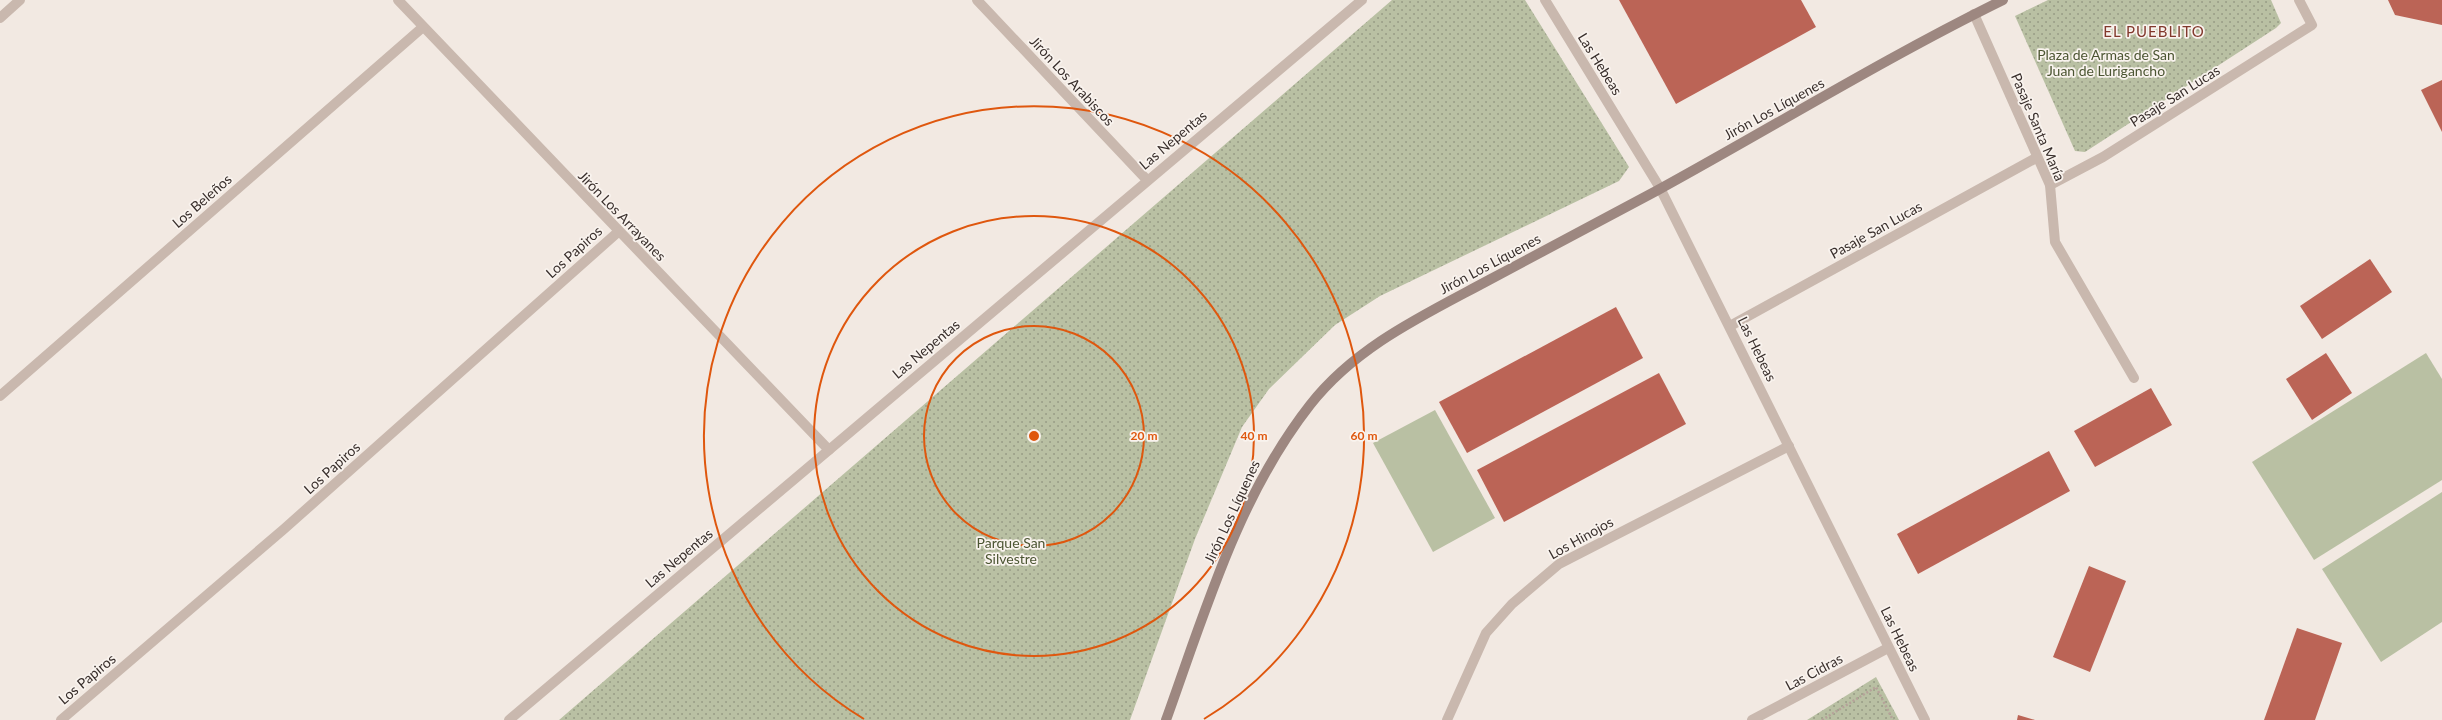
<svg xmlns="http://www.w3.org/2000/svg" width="2442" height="720" font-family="Lato,sans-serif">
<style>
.grass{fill:#b9c0a3}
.park{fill:url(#park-dots)}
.building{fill:#bb6456}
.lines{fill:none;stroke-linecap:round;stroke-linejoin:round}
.path{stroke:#b5a299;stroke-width:2.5;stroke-dasharray:2 2;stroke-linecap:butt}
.street{stroke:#c9b8ae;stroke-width:10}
.secondary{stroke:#9d8780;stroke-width:10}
.ring{fill:none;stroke:#df570e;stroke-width:2}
.labels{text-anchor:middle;stroke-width:3.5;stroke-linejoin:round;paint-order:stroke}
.park-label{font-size:14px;fill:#4b5532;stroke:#f9f3ee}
.street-label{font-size:14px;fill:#392f2c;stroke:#f9f3ee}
.neighbourhood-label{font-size:15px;letter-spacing:1px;fill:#81382c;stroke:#f9f3ee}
.centre{fill:#df570e;stroke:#f9f3ee;stroke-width:2}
.ring-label{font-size:12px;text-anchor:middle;font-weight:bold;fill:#df570e;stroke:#f9f3ee;stroke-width:3.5;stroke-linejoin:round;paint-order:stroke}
</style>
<defs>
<pattern id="park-dots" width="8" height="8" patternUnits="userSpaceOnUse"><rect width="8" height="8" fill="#b9c0a3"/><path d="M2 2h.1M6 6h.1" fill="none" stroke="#979c85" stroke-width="1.8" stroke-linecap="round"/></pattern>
</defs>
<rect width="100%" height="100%" fill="#f2e9e2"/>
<g class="grass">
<polygon points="2426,353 2442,379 2442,480 2314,560 2252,462"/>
<polygon points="1435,410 1495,518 1433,552 1373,443"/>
<polygon points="2442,492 2442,622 2381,662 2322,569"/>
</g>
<g class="park">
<polygon points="1392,0 1525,0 1629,167 1619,181 1380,296 1335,325 1269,389 1242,427 1195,539 1130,720 559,720"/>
<polygon points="2048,0 2271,0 2281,23 2276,28 2085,152 2075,151 2015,16"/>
<polygon points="1876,677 1899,720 1807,720"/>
</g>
<g class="building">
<polygon points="1619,0 1801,0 1816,27 1676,104"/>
<polygon points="2388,0 2442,0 2442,25 2395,15"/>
<polygon points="2442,80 2442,132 2421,90"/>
<polygon points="2370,259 2392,292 2322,339 2300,306"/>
<polygon points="1616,307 1643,358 1467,453 1439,402"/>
<polygon points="2326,353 2352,393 2312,420 2286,379"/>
<polygon points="1659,373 1686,424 1504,522 1477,470"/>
<polygon points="2151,388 2172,425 2095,467 2074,431"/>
<polygon points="2049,451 2070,491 1918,574 1897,534"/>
<polygon points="2089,566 2126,581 2090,672 2053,657"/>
<polygon points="2297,628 2342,643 2315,720 2264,720"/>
<polygon points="2018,715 2035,720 2017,720"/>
</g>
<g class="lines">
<polyline class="path" points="1822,720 1876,687 1893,720"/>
<g class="street">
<polyline points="398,0 829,450"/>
<polyline points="977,0 1147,180"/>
<polyline points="1545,0 1660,188 1925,720"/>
<polyline points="1974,14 2050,185 2055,242 2134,378"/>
<polyline points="0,18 20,0"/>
<polyline points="2050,185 2103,157 2312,25 2299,0"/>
<polyline points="1730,326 2036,158"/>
<polyline points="0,396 423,27"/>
<polyline points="61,720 284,529 618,232"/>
<polyline points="509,720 1362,0"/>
<polyline points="1447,720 1486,633 1512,604 1559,564 1789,446"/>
<polyline points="1752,720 1888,648"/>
</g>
<path class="secondary" d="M1166 720C1205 612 1238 497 1310 405 1356 346 1424 315 1489 280 1545 250 1601 220 1658 190 1773 127 1885 58 2003 0"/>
</g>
<g class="ring">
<circle cx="1034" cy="436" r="110"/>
<circle cx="1034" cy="436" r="220"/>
<path d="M864 719A330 330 0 1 1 1204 719"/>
</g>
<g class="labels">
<g class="park-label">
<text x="2106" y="60">Plaza de Armas de San<tspan x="2106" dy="16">Juan de Lurigancho</tspan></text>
<text x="1011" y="548">Parque San<tspan x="1011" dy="16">Silvestre</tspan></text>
</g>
<g class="street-label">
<text transform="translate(1600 64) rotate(58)" y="5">Las Hebeas</text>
<text transform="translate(1072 81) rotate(47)" y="5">Jirón Los Arabiscos</text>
<text transform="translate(2175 96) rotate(-32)" y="5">Pasaje San Lucas</text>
<text transform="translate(1774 109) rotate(-29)" y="5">Jirón Los Líquenes</text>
<text transform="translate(2038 127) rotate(67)" y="5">Pasaje Santa María</text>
<text transform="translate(1173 140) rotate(-40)" y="5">Las Nepentas</text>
<text transform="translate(202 201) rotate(-41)" y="5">Los Beleños</text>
<text transform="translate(622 216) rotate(46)" y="5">Jirón Los Arrayanes</text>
<text transform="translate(1876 230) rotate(-29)" y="5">Pasaje San Lucas</text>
<text transform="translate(574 252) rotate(-42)" y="5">Los Papiros</text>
<text transform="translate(1490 264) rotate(-28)" y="5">Jirón Los Líquenes</text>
<text transform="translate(926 349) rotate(-40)" y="5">Las Nepentas</text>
<text transform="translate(1757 349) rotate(64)" y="5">Las Hebeas</text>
<text transform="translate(332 468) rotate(-42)" y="5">Los Papiros</text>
<text transform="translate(1232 512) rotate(-65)" y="5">Jirón Los Líquenes</text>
<text transform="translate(1581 538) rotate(-29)" y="5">Los Hinojos</text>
<text transform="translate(679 558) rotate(-40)" y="5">Las Nepentas</text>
<text transform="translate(1900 639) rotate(64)" y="5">Las Hebeas</text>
<text transform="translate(1814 672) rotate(-28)" y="5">Las Cidras</text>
<text transform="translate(87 679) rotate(-40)" y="5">Los Papiros</text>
</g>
<g class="neighbourhood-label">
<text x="2154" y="37">EL PUEBLITO</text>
</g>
</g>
<circle cx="1034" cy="436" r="6" class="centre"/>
<g class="ring-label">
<text x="1144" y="440">20 m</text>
<text x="1254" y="440">40 m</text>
<text x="1364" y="440">60 m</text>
</g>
</svg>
